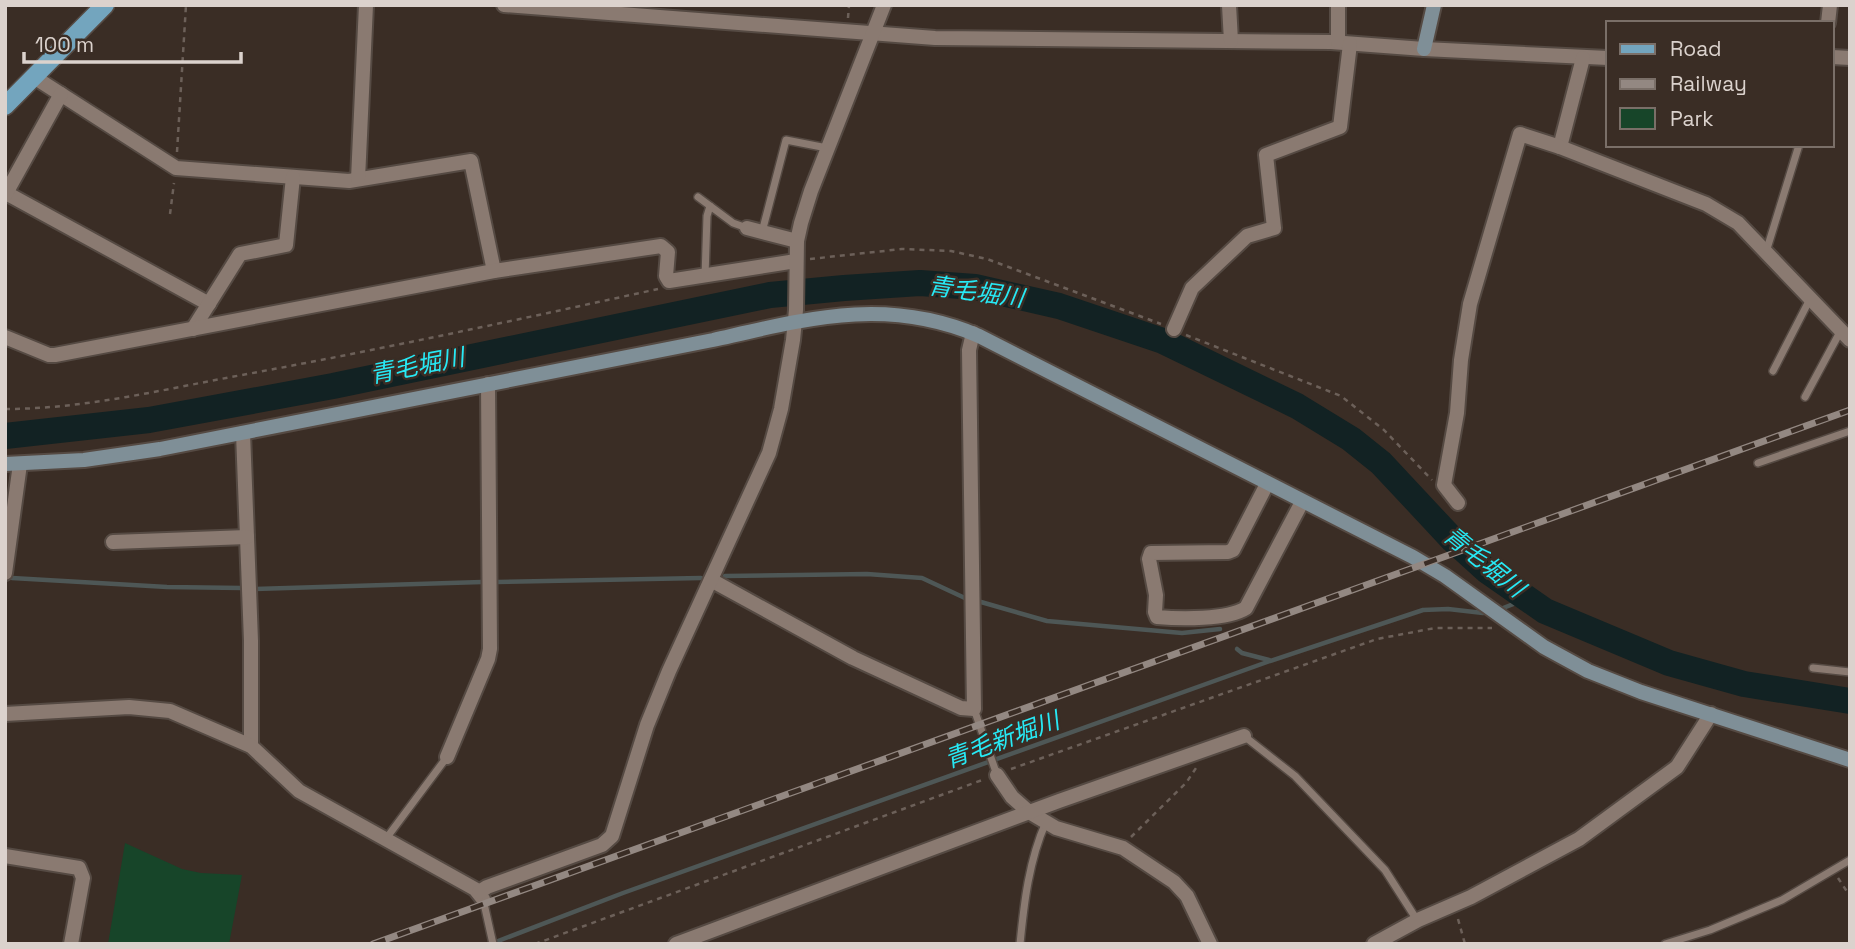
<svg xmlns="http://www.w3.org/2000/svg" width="1855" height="949" font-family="'Space Grotesk','Noto Sans JP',sans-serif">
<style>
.green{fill:#174529}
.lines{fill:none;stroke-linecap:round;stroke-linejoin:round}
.stream{stroke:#4e5756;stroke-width:4.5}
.river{stroke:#122223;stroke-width:26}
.lane-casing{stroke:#554a43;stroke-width:10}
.street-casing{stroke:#554a43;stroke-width:18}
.secondary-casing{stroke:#554a43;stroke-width:18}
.primary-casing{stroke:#554a43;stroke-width:21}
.path{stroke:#6c6059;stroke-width:2.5;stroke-dasharray:5 5;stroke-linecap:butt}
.lane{stroke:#8a7a71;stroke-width:7}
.street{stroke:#8a7a71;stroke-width:14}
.secondary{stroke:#7f8f97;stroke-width:14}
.primary{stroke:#73a5be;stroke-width:18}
.rail-casing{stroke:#938882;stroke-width:7}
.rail{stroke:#3a2d25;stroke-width:4.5;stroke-dasharray:13;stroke-linecap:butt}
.labels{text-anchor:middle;stroke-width:5;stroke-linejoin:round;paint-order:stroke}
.water-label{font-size:24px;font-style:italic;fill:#27e9f5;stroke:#3a2d25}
</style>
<rect width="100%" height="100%" fill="#3a2d25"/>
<polygon class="green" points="125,843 182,869 201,873 242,875 229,944 108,944"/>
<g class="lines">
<g class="stream">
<polyline points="725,576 867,574 922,578 967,599"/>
<polyline points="12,578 167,587 242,588"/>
<polyline points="497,582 701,578"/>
<polyline points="255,589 482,582"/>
<polyline points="981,602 1047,621 1182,633 1220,629"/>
<polyline points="1498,610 1529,598"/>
<polyline points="1237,649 1242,653 1269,660"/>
<polyline points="493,943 623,893 1270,661 1423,610 1448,609 1483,613 1489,612"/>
</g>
<polyline class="river" points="5,436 149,420 333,386 770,295 844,288 920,283 975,287 1059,306 1163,341 1297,406 1351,439 1381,463 1453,540 1486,570 1545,611 1669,663 1744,684 1850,701"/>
<defs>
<g id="lane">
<polyline points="698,197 733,223 747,228"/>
<polyline points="762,232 786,140 827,148"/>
<polyline points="1766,252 1799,145"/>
<polyline points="705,277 707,216 710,206"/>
<polyline points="1773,371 1810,299"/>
<polyline points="1805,397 1840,332"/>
<polyline points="1758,463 1850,431"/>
<polyline points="1813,668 1850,672"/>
<polyline points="974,709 997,775"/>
<polyline points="1244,736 1295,776 1385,870 1417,920"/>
<polyline points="385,840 447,757"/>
<polyline points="483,899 493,944"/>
<path d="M1020 944C1024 903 1029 860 1046 822"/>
<polyline points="1665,944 1710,930 1782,900 1850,860"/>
</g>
<g id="street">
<polyline points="504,5 935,38 1331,42 1424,49 1608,58"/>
<polyline points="1229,5 1231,41"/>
<polyline points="1828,23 1830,5"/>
<polyline points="1338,42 1338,5"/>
<polyline points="1832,57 1850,58"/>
<polyline points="34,77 176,168 349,181 471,161 494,271"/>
<polyline points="1560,147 1583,58"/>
<polyline points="358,179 366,5"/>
<polyline points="6,193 209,304"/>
<polyline points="5,195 61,94"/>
<polyline points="747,228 797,241"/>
<polyline points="193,329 240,254 286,245 293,177"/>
<polyline points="1174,329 1192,288 1247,236 1274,228 1266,155 1340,127 1350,44"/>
<polyline points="5,337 49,355 55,355 494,271 661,246 668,252 666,276 669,281 796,261"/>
<polyline points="243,433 251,641 251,746"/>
<path d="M1267 484 1233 550 1228 552 1151 553 1149 559 1156 595 1155 612 1157 617C1180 619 1227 620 1246 608L1302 502"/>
<polyline points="1458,503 1444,485 1457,413 1461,360 1470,304 1520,134 1560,147 1706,204 1738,223 1850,340"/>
<polyline points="113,542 247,537"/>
<polyline points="5,573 20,464"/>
<polyline points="711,580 853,658 961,708 974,709 969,350 973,333"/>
<polyline points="5,714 129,707 170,711 251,746 299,791 475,889 483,899"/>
<polyline points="447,757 488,659 490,649 488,384"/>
<polyline points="997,775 1012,797 1029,812 1056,828 1123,848 1174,882 1187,896 1210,944"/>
<polyline points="5,856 79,868 83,878 71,944"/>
<polyline points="479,892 487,887 602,845 612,836 647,725 669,671 769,453 781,409 793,340 796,310 797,241 801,223 811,191 884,5"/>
<polyline points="676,944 1059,801 1244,736"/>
<polyline points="1374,944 1418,920 1471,897 1579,839 1677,767 1711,714"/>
</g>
<g id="secondary">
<polyline points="1424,49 1434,5"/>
<path d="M5 464 84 460 160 449 713 340C806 319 886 296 979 336L1413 557 1445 576 1544 647 1588 671 1641 692 1850 760"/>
</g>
<polyline id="primary" points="5,106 105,5"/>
</defs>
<use href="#lane" class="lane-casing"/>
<use href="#street" class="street-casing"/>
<use href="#secondary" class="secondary-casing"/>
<use href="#primary" class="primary-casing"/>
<g class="path">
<polyline points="848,18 849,5"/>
<polyline points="177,152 186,5"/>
<polyline points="170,214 174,183"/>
<polyline points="810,259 902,249 951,251 987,259 1161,324"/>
<polyline points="1186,335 1341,396 1384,430 1432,480"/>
<path d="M5 409C81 409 157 391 231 377 374 351 516 320 658 289"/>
<polyline points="1011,769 1377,639 1435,628 1492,628"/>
<polyline points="1131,837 1186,783 1196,768"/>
<polyline points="1838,878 1850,896"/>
<polyline points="1458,919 1465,944"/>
<polyline points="535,944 985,779"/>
</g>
<use href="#lane" class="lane"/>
<use href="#street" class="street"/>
<use href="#secondary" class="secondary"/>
<use href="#primary" class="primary"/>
<defs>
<polyline id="rail" points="373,944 1850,410"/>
</defs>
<use href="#rail" class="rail-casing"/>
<use href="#rail" class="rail"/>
</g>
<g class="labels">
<g class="water-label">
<text transform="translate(976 292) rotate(8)" y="8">青毛堀川</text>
<text transform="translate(417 366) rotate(-11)" y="8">青毛堀川</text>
<text transform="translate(1484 562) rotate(39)" y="8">青毛堀川</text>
<text transform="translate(1002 740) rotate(-20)" y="8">青毛新堀川</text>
</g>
</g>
<rect width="1855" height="949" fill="none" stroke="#dbd2cd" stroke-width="14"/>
<rect x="1606" y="21" width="228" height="126" fill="#3a2d25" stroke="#7a6f68" stroke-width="2"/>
<rect x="1620" y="44" width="35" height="10" fill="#73a5be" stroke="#7a6f68" stroke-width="2"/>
<text x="1670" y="56" font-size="21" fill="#dbd2cd">Road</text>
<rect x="1620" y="79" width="35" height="10" fill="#938882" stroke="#7a6f68" stroke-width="2"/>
<text x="1670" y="91" font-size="21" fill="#dbd2cd">Railway</text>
<rect x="1620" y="108" width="35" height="21" fill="#174529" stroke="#7a6f68" stroke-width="2"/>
<text x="1670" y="126" font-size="21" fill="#dbd2cd">Park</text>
<path d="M24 52v10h217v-10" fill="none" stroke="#dbd2cd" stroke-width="3.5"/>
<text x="35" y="52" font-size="21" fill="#dbd2cd" stroke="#3a2d25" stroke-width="5" paint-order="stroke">100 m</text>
</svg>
